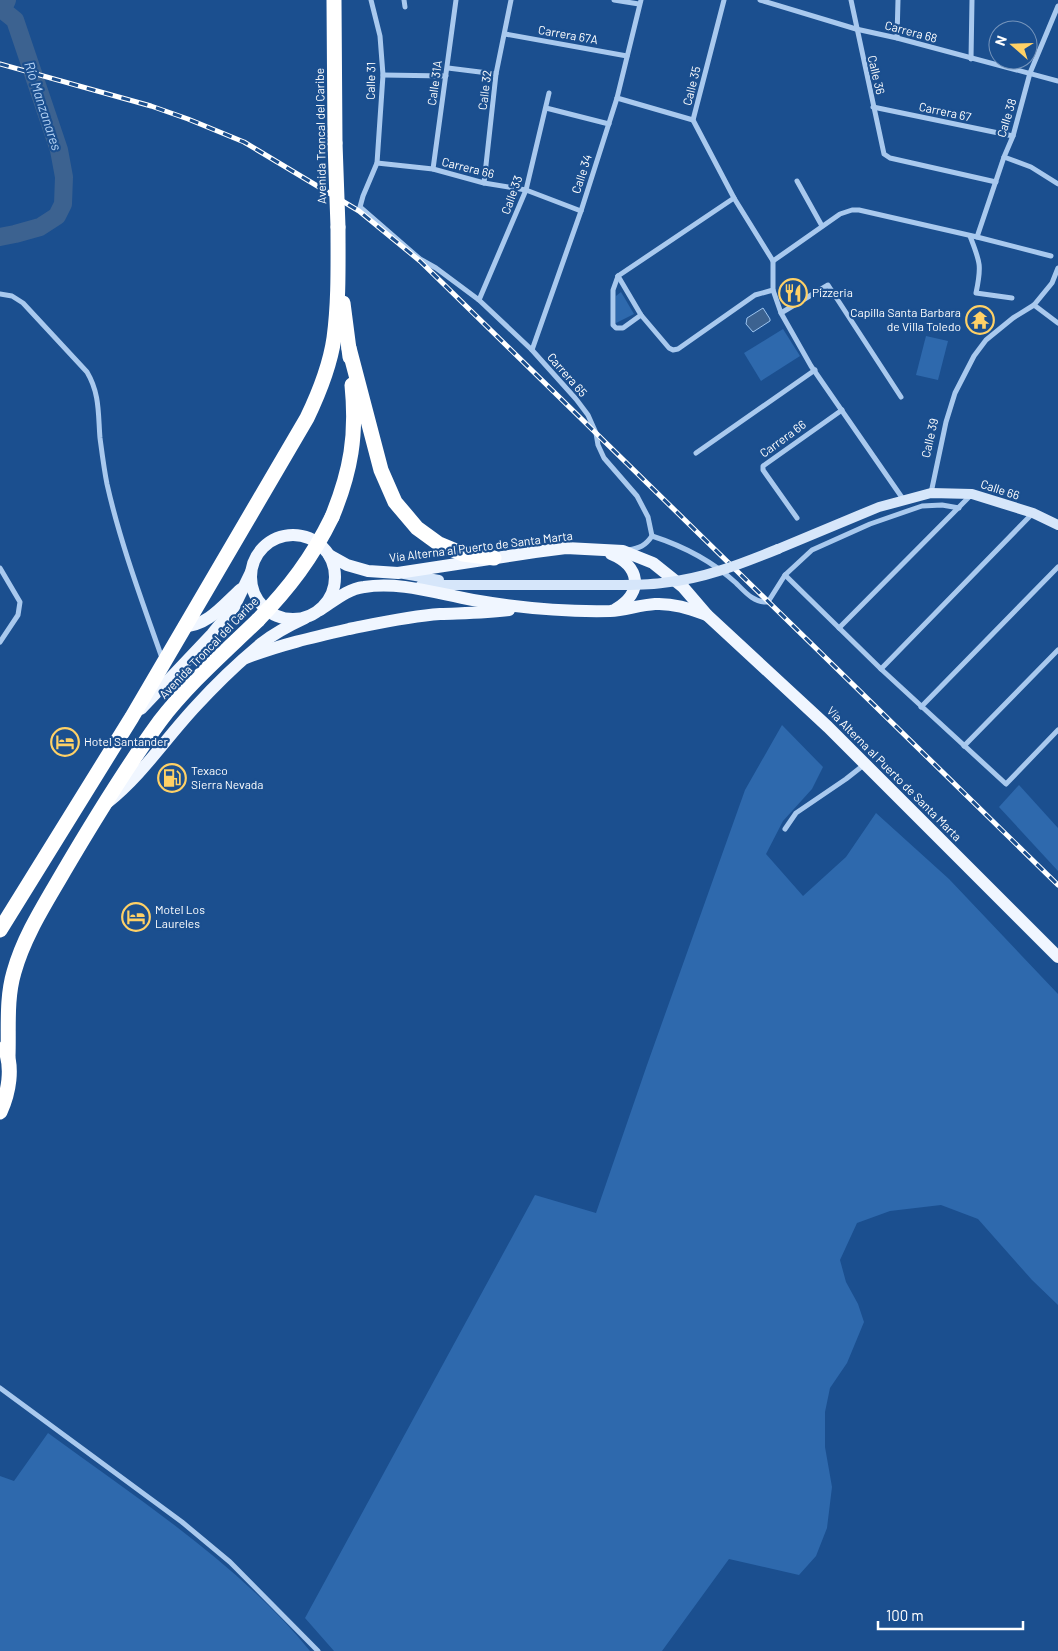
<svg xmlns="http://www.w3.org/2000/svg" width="1058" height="1651" font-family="Barlow,sans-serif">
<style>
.green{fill:#2e69ad}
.water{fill:#3c6290;stroke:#9cc4f0}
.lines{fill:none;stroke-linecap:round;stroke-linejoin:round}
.river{stroke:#3c6290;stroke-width:18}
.street{stroke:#a9c9ee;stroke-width:5}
.secondary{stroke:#d6e6fa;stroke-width:10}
.primary{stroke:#f0f6ff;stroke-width:12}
.highway{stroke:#fff;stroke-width:15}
.rail-casing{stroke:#fff;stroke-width:5}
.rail{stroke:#1b4f8f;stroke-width:3;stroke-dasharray:9;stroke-linecap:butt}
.secondary-bridge{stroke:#d6e6fa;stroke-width:10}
.highway-bridge{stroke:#fff;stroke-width:15}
.labels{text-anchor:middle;stroke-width:4.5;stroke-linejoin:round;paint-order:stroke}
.street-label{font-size:12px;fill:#fff;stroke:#1b4f8f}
.poi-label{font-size:12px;fill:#fff;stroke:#1b4f8f;text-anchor:start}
.water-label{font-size:14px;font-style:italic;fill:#b5d3f5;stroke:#1b4f8f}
</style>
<rect width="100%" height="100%" fill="#1b4f8f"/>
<g class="green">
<polygon points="621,292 634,314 616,323 616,296"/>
<polygon points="783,329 800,356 761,381 744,353"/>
<polygon points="926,336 948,341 938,380 916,375"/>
<polygon points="782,725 823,767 812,789 783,821 766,854 803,896 846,857 876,813 949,879 1058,994 1058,1305 1032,1280 978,1219 941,1205 890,1211 857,1223 840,1260 846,1282 858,1304 864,1322 847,1363 830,1388 825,1412 825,1447 832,1487 827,1528 816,1556 799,1575 729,1559 662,1651 334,1651 305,1618 535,1195 596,1213 647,1065 745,790"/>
<polygon points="1019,785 1058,828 1058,871 999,807"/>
<path d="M48 1433C139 1500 238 1563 310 1651H0V1476L14 1481Z"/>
</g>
<polygon class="water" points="763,308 770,319 770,321 753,332 746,324 747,318"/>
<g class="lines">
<polyline class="river" points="0,237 15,234 40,227 57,216 63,204 64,177 59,150 15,20 5,12 3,9 7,0"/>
<g class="street">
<path d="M371 0 380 36 383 75 377 163 363 196 360 207 420 259 436 268 479 300 532 350 576 399 588 415 596 433 598 445 604 458 637 496 648 517 652 536C683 546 712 561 736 583 745 592 754 603 768 602L785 575 812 550 870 524 922 506 942 505 959 508"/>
<polyline points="404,0 405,7"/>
<polyline points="614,0 639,4"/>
<polyline points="724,0 693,120 734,198 773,261 773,290 781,313 811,366 903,499"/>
<polyline points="760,0 856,29 897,38 1058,81"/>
<polyline points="851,0 884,154 890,158 996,182"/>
<polyline points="505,34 627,56"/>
<polyline points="897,38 898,0"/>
<polyline points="971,59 972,0"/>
<polyline points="448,68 496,74"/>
<polyline points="383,75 446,76"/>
<polyline points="617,98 693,120"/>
<polyline points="873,107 1013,136"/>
<polyline points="546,108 609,124"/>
<polyline points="1004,157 1031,167 1058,184"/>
<polyline points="377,163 433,169 484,183 526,190 581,211"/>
<polyline points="433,169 456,0"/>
<polyline points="797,181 822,226"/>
<polyline points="484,183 496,74 511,0"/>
<path d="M970 236C980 262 982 265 976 293L1012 298"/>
<polyline points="977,237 1004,157 1013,136 1030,73 1058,6"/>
<polyline points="773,261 840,214 852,210 859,210 977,237 1051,256"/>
<polyline points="618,276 641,315 669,348 673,350 678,349 755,295 773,290"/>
<polyline points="618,276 734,198"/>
<polyline points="618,276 613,290 613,325 616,328 623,328 641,315"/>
<path d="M0 294 12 296 23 303 87 372C100 394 98 414 100 438 102 453 104 469 107 484 120 542 142 601 162 658"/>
<polyline points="479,300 526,190 549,93"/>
<polyline points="1034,305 1058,323"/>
<polyline points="781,313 828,285 901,397"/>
<polyline points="532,350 581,211 617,98 641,0"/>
<polyline points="696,453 815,370"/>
<polyline points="931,493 946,422 955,393 974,356 986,340 1013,318 1034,305 1052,283 1058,268"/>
<polyline points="797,518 763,470 763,466 842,410"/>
<path d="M628 550C640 548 645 546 652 536"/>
<polyline points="0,568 20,602 18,615 0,642"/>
<polyline points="785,575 881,669 1006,784 1058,730"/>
<polyline points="839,628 971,495"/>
<polyline points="881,669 1032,514"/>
<polyline points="921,707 1058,567"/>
<polyline points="964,746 1058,650"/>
<polyline points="785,829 796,813 846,779 865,764"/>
<polyline points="0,1388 182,1522 230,1562 318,1651"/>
</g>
<g class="secondary">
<polyline points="778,549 879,507 931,493 972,494 1033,513 1058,525"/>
<polyline points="404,574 439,580"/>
<polyline points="421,585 615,585"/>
</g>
<g class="primary">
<circle cx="293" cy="577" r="42"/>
<path d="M611 554C640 566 644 592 616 609"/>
<polyline points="329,555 347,565 368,571 398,573 535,552 566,548 623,551 653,563 683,587 707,615 828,727 1058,957"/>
<path d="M320 610C334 601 347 589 364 587 400 581 438 594 473 600 519 608 563 612 610 611 625 610 640 605 655 604 674 603 690 609 707 615"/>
<path d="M184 626C208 626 224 604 241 589"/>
<path d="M246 658C279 645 314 637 349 629 379 623 410 616 440 614 464 613 486 613 509 610"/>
<polyline points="141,709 212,634 234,607 251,572"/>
<path d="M108 802C142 775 166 738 196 706 216 684 239 662 262 643 275 633 290 625 305 618"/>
</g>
<g class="highway">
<polyline points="334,0 335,143"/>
<polyline points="343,303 350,357"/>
<polyline points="349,348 381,470 395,502 417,528 439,544 463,554 494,558"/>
<path d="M332 517C351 471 357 435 352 385"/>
<path d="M0 930 132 717 307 418C319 393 330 366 334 338 339 301 338 264 338 227"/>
<path d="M8 1056C9 1028 6 999 14 972 24 936 45 904 64 871 94 820 125 769 160 721 188 684 225 652 258 620"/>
<path d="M0 1112C9 1092 13 1068 5 1048"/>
</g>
<defs>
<polyline id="rail" points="0,64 151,106 188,119 244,142 359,211 420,261 1058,885"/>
</defs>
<use href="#rail" class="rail-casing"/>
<use href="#rail" class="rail"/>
<path class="secondary-bridge" d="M615 585C631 585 647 585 662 583 703 579 741 564 778 549"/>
<g class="highway-bridge">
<polyline points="335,143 338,227"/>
<path d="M258 620C289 588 312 558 332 517"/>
</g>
</g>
<defs>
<symbol id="restaurant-ring" viewBox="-11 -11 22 22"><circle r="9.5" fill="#1b4f8f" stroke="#ffd166" stroke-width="1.5"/><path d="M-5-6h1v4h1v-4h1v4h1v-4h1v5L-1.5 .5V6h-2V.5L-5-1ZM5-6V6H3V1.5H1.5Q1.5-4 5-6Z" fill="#ffd166"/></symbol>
<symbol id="temple-ring" viewBox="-11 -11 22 22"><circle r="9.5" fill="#1b4f8f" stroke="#ffd166" stroke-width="1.5"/><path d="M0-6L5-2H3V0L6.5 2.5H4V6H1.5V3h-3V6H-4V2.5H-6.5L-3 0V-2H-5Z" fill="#ffd166"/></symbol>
<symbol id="hotel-ring" viewBox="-11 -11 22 22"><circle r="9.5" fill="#1b4f8f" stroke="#ffd166" stroke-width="1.5"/><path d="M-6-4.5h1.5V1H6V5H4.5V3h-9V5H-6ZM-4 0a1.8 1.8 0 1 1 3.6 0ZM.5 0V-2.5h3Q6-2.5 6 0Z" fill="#ffd166"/></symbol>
<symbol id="fuel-ring" viewBox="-11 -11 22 22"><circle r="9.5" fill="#1b4f8f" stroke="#ffd166" stroke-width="1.5"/><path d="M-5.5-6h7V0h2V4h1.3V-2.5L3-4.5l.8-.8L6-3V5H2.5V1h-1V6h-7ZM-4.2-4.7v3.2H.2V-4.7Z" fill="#ffd166"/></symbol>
</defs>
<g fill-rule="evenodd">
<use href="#restaurant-ring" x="777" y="277" width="32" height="32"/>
<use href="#temple-ring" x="964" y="304" width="32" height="32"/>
<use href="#hotel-ring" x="49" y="726" width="32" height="32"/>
<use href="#fuel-ring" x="156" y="762" width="32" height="32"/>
<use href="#hotel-ring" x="120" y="901" width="32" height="32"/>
</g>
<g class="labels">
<g class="street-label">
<text transform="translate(911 32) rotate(15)" y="4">Carrera 68</text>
<text transform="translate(568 35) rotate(10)" y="4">Carrera 67A</text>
<text transform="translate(876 75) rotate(77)" y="4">Calle 36</text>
<text transform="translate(371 81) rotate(-89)" y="4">Calle 31</text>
<text transform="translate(435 83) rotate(-82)" y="4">Calle 31A</text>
<text transform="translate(692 86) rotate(-76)" y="4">Calle 35</text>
<text transform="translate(485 90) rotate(-83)" y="4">Calle 32</text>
<text transform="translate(945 112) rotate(12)" y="4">Carrera 67</text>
<text transform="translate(1007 118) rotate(-73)" y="4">Calle 38</text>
<text transform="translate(321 136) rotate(-91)" y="4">Avenida Troncal del Caribe</text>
<text transform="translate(468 168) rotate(14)" y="4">Carrera 66</text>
<text transform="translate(582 174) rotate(-72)" y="4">Calle 34</text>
<text transform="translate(512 195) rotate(-70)" y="4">Calle 33</text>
<text transform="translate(567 375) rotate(49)" y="4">Carrera 65</text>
<text transform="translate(930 438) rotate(-77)" y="4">Calle 39</text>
<text transform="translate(783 439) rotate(-36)" y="4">Carrera 66</text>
<text transform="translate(1000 490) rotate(18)" y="4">Calle 66</text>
<text transform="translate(481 547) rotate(-7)" y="4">Vía Alterna al Puerto de Santa Marta</text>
<text transform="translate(209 648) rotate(-46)" y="4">Avenida Troncal del Caribe</text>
<text transform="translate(894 774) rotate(45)" y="4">Vía Alterna al Puerto de Santa Marta</text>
</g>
<g class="poi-label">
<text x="812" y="297">Pizzeria</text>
<text x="961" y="317" text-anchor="end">Capilla Santa Barbara<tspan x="961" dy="14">de Villa Toledo</tspan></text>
<text x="84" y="746">Hotel Santander</text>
<text x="191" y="775">Texaco<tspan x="191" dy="14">Sierra Nevada</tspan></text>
<text x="155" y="914">Motel Los<tspan x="155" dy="14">Laureles</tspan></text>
</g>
<g class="water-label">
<text transform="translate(43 106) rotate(72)" y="5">Río Manzanares</text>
</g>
</g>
<g transform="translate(1013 45) rotate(290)"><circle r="24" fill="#1b4f8f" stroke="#7695bc"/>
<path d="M0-4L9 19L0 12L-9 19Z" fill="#ffd166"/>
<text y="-8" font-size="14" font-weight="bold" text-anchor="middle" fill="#ffffff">N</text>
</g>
<path d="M878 1621v8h145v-8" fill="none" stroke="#ffffff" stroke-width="2.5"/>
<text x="886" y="1621" font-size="15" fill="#ffffff" stroke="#1b4f8f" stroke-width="4" paint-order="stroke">100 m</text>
</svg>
